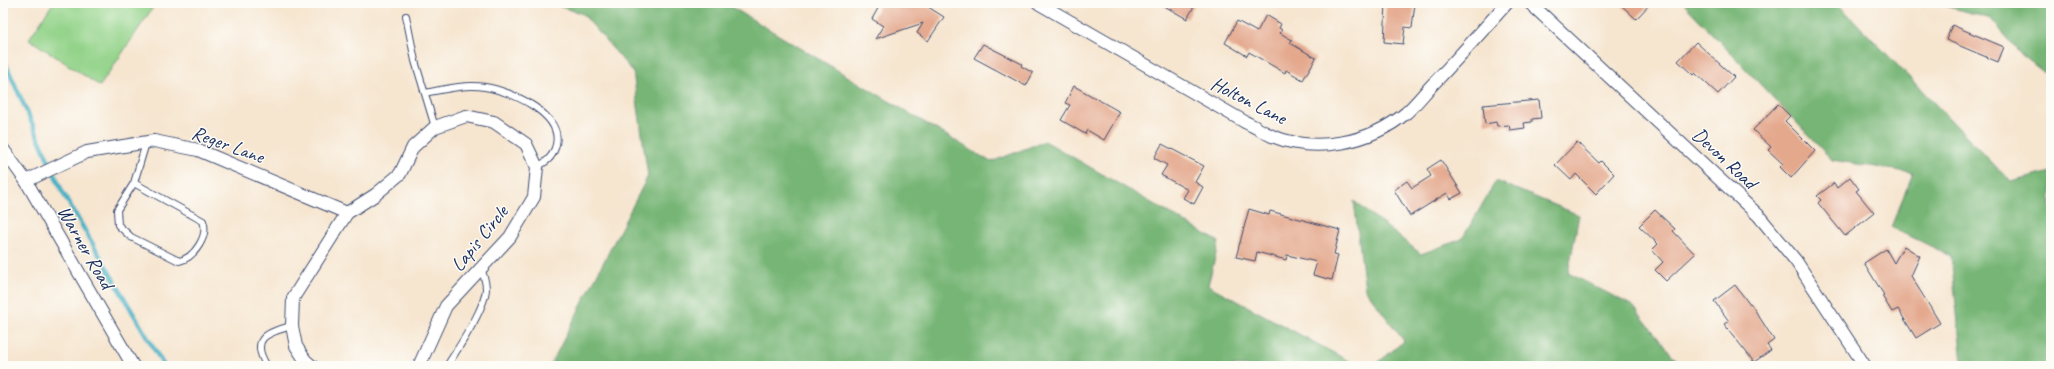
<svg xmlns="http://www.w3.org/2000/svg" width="2054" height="369" font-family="Caveat,sans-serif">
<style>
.green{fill:#93d389;stroke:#578174}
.forest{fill:#76b575;stroke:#48726a}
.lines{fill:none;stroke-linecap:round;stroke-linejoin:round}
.stream{stroke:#47b1c5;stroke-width:4.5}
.building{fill:#e4a88d}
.service-casing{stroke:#3c4a6f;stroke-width:8}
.minor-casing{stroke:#3c4a6f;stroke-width:14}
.service{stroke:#fff;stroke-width:6}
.minor{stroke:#fff;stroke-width:12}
.labels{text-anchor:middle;stroke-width:3;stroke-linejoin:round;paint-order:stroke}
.street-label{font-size:20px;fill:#1b2f5e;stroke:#fdfcf7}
</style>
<rect width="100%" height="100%" fill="#fdfcf7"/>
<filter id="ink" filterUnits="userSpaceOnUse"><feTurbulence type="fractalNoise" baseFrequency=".025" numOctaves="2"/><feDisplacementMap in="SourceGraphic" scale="8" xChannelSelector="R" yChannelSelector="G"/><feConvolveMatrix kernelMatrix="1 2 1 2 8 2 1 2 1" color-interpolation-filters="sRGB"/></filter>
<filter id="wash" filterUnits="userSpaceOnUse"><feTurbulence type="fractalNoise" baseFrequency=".012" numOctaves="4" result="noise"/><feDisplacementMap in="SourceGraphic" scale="16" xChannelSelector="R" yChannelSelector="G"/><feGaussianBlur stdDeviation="0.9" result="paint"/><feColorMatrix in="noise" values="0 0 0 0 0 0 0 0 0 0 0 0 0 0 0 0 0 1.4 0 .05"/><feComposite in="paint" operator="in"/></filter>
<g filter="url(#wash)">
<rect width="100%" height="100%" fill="#f6e5cf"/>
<polygon class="green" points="53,3 156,3 100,86 29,39"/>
<g class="forest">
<polygon points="549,3 725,3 991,162 1045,141 1219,242 1208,285 1358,366 550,366 648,176 633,72 583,14"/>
<polygon points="1683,3 1834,3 1839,5 2011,182 2051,172 2051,366 1967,366 1962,362 1951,256 1891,227 1913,173 1832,160"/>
<polygon points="1936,3 2051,3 2051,78 2022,55 1991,19"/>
<polygon points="1496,181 1579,215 1568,273 1633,306 1681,366 1374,366 1404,341 1365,289 1354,201 1421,254 1462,239"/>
</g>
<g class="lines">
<polyline class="stream" points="3,58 63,193 164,366"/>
</g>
<g id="blocks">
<g class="building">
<polygon points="881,3 922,3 944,17 928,41 917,33 923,23 875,39 883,26 872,19"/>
<polygon points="1159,3 1196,3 1187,19"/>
<polygon points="1386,3 1415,3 1412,28 1405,27 1403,44 1384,42"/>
<polygon points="1619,3 1651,3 1636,19"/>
<polygon points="1266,15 1281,24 1279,28 1282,30 1280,33 1292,40 1290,43 1316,58 1303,80 1286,70 1285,73 1249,52 1247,56 1225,43 1237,21 1257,32"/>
<polygon points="1952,25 2004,47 1998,62 1946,40"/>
<polygon points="1696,42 1734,77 1718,94 1695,73 1693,75 1678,61"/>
<polygon points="983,44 1022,64 1021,66 1033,73 1026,86 974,58"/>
<polygon points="1074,86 1120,112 1104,140 1087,130 1085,134 1061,120 1070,105 1065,103"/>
<polygon points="1539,100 1541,118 1532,119 1532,122 1524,123 1525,128 1510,130 1509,125 1497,126 1496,122 1485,124 1483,105"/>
<polygon points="1778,104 1790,116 1785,121 1815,151 1791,178 1780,167 1783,164 1768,150 1771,147 1753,130"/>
<polygon points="1577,142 1599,163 1601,161 1614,174 1596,194 1576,174 1571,180 1555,165"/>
<polygon points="1162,144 1204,166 1195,182 1203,187 1194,204 1183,198 1188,190 1161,175 1167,165 1154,158"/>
<polygon points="1441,160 1462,193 1451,199 1447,193 1410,216 1394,190 1407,181 1412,188 1431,176 1427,169"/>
<polygon points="1850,177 1859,189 1856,191 1874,213 1845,236 1818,203 1821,200 1817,196 1834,183 1837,188"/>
<polygon points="1249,209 1269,215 1270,211 1340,230 1334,254 1338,255 1332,280 1313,275 1317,262 1287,255 1286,260 1257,252 1255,261 1236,257"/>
<polygon points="1655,210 1675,229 1673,231 1695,254 1666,281 1655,270 1663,262 1652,250 1658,244 1639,226"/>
<polygon points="1904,246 1920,256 1911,276 1940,323 1916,338 1898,309 1892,312 1882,296 1884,295 1864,263 1886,249 1894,263"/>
<polygon points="1735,285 1750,305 1751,304 1774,340 1767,345 1771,350 1754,362 1724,324 1729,321 1714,301"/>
</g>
</g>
</g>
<g filter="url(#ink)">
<use href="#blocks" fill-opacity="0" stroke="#3c4a6f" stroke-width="1"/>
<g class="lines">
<defs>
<g id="service">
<polyline points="406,16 415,61 435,127"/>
<path d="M425 93C445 89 465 84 485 87 511 91 567 115 555 148 552 158 546 162 537 167"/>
<path d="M134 183 203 221C209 236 194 258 179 261L131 237 118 225 117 210 134 183 146 143"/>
<path d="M267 366C249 338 268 332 292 326"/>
<path d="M447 366C458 348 485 309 486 289 486 281 484 276 481 269"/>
</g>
<g id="minor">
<path d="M1038 3 1245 122C1254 126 1263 132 1272 136 1316 154 1370 143 1406 113 1417 103 1425 92 1435 82 1460 56 1483 30 1507 3"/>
<polyline points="1530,3 1758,215 1796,261 1865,366"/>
<polyline points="3,149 26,181 133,366"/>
<polyline points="26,181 87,152 154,141 198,150 347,213"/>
<polyline points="312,366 305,360 296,346 292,326 293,298 347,213 375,195 400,174 413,147 435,127 466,116 494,122 526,144 537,167 534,197 510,237 446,306 419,366"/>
</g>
</defs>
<use href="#service" class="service-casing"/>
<use href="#minor" class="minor-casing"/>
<use href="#service" class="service"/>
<use href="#minor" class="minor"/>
</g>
</g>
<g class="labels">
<g class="street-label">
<text transform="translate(1249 100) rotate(27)" y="7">Holton Lane</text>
<text transform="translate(228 144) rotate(20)" y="7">Reger Lane</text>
<text transform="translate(1725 158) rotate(43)" y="7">Devon Road</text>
<text transform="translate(479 238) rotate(-51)" y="7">Lapis Circle</text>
<text transform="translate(86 247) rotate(60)" y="7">Warner Road</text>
</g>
</g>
<rect width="2054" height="369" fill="none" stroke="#fdfcf7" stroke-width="16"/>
</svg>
